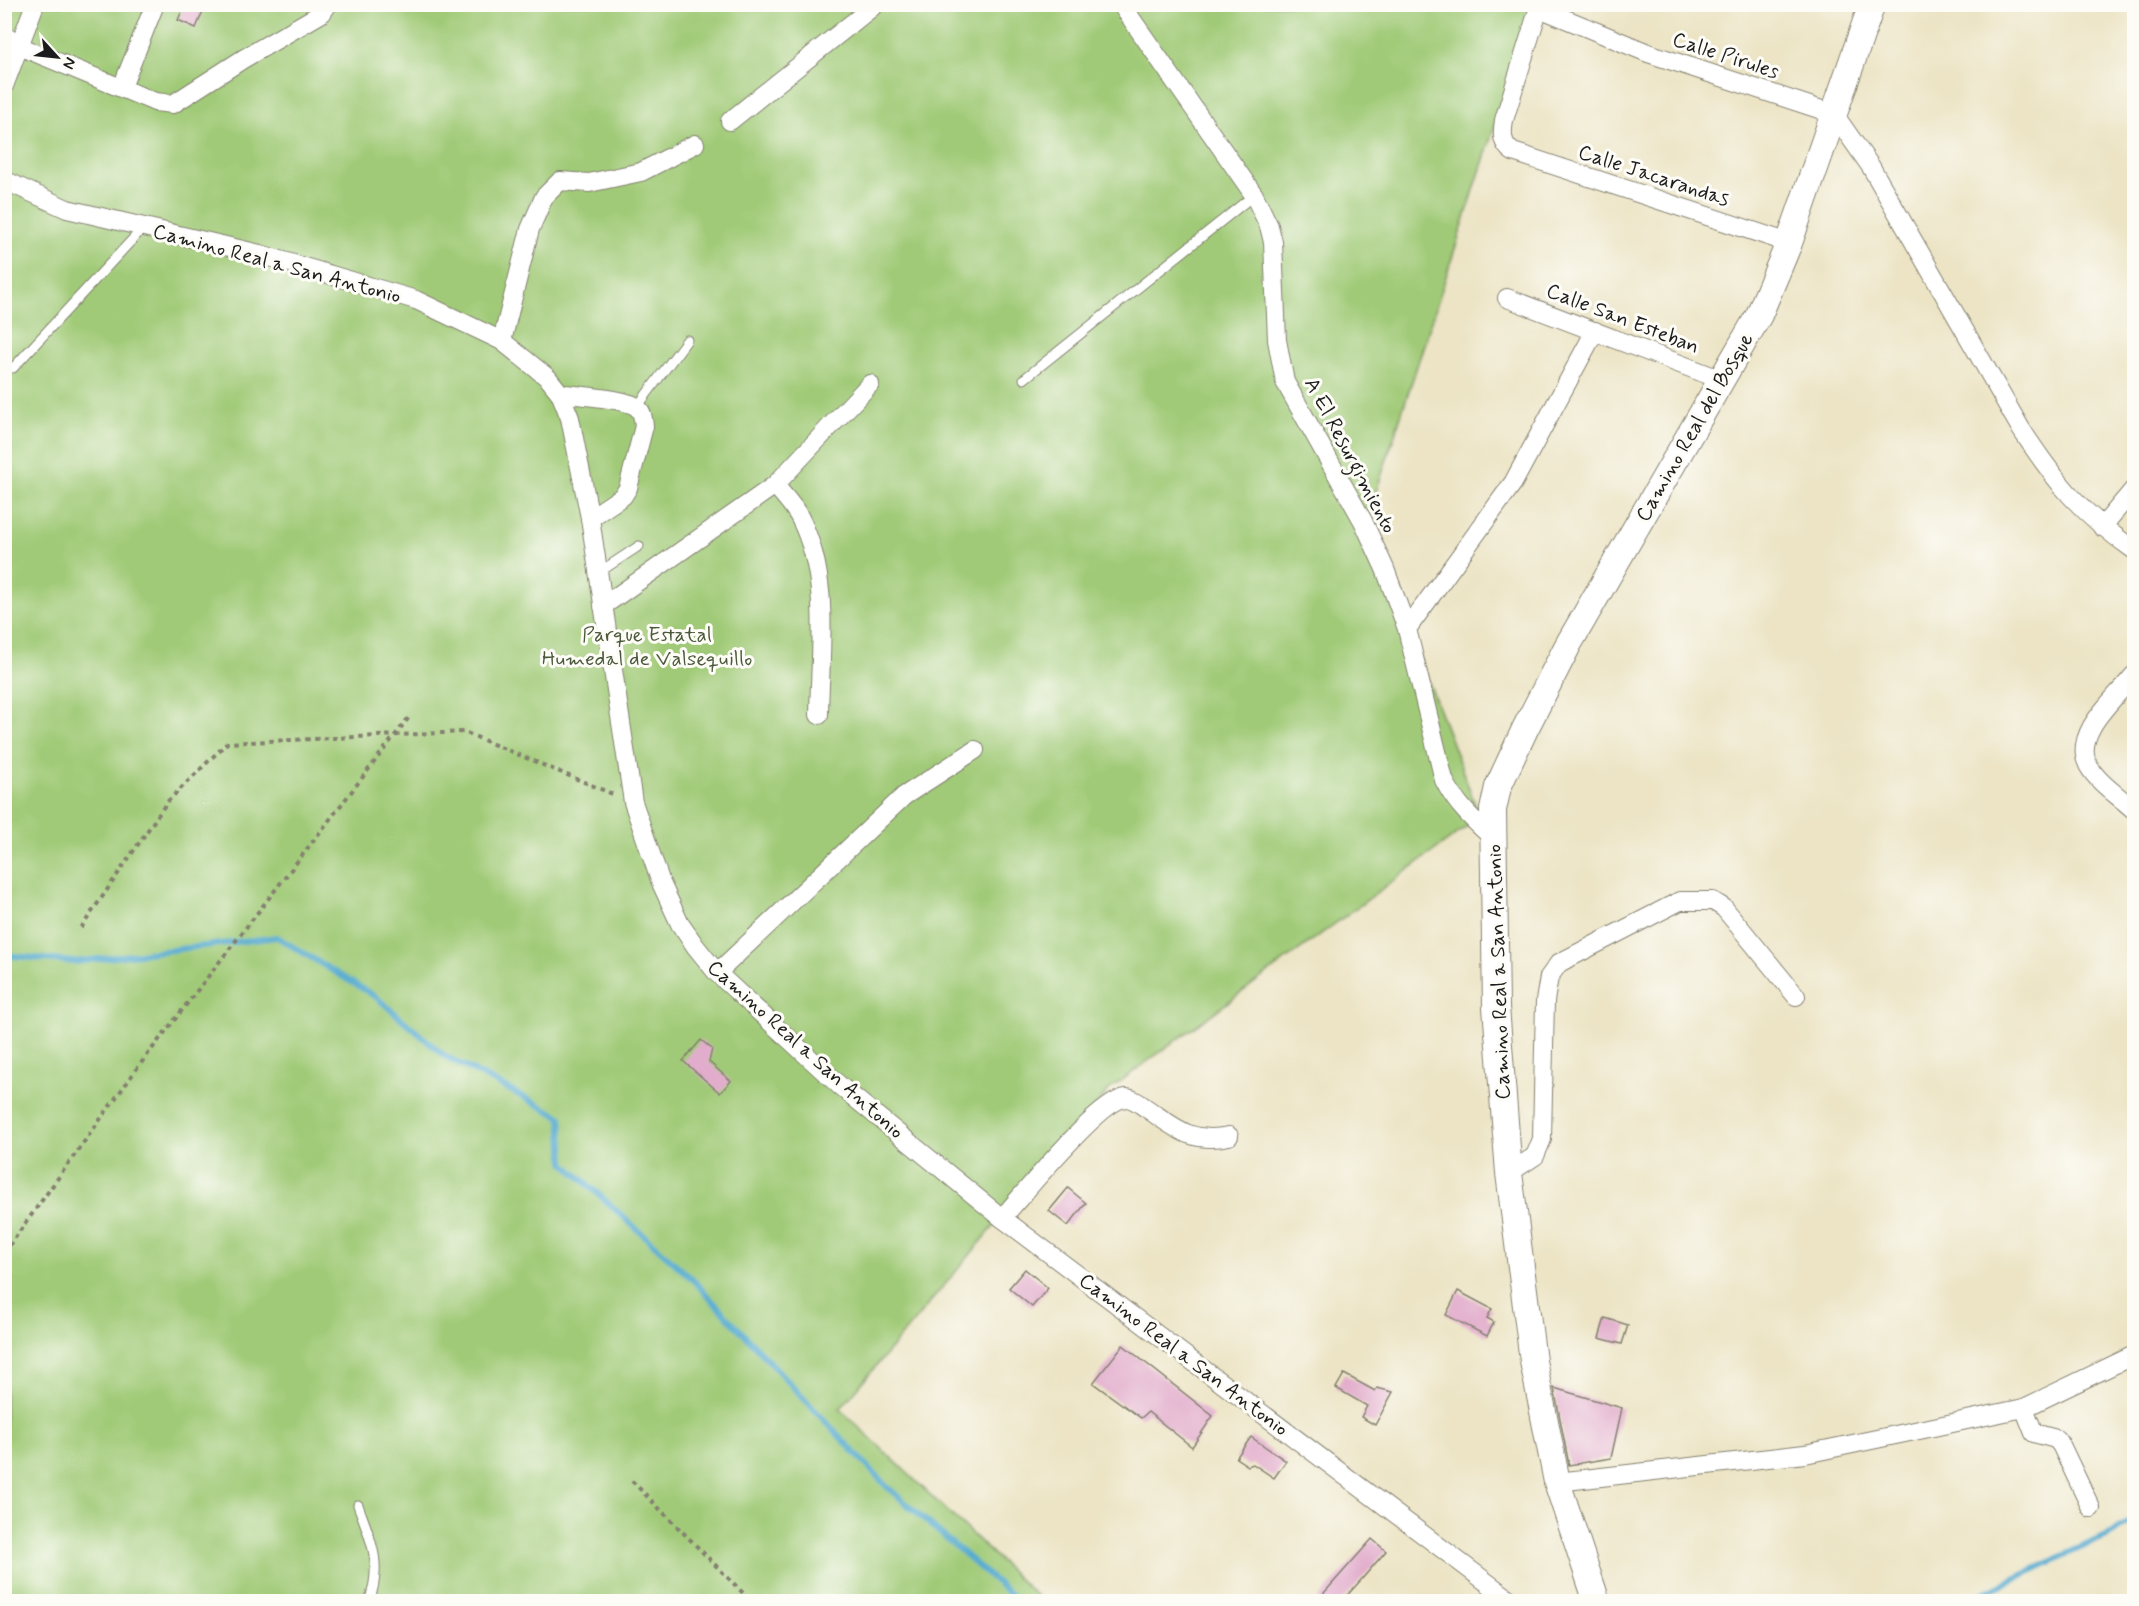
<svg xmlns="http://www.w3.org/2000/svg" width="2139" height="1606" font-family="Mynerve,sans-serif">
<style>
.green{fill:#a0ca77;stroke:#5e734a;stroke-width:1.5}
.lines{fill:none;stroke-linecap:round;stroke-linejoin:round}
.stream{stroke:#50a8cd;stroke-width:6}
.building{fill:#e2adcc}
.lane-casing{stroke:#848070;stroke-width:11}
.street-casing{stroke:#848070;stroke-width:20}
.secondary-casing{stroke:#848070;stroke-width:28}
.path{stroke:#848070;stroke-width:4;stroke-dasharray:4.5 4.5;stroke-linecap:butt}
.lane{stroke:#fff;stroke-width:9}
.street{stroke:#fff;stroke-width:18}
.secondary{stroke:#fff;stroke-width:26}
.labels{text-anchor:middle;stroke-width:6;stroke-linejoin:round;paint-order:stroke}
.street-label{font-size:21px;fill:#1c1c1c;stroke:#fdfcf7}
.park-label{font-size:21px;fill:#4a593c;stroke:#fdfcf7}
</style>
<rect width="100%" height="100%" fill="#fdfcf7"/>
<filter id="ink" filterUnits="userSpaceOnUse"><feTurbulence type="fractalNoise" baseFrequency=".0167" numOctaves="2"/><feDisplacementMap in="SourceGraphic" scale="12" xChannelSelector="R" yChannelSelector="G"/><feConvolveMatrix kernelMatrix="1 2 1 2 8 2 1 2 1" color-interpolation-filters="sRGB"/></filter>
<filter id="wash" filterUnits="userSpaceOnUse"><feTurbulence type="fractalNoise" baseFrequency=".008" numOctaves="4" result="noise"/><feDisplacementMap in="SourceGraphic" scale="24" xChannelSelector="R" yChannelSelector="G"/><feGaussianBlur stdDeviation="1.35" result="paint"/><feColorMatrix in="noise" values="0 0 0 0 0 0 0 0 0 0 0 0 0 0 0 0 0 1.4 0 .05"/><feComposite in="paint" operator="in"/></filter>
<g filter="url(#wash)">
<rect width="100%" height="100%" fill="#ece4c5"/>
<polygon class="green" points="5,5 1534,5 1367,520 1480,817 1110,1089 840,1409 1042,1601 5,1602"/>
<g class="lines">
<g class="stream">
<polyline points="4,955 74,962 277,937 376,997 445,1056 561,1117 564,1163 692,1279 886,1486 1019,1602"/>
<polyline points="1965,1602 2112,1533 2134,1520"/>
</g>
</g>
<g id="blocks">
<g class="building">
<polygon points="185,4 206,4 196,28 178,20"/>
<polygon points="701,1040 712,1049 709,1062 731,1081 720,1093 683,1061"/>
<polygon points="1068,1188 1086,1203 1068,1226 1049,1211"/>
<polygon points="1025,1269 1048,1288 1032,1307 1009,1288"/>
<polygon points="1458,1291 1492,1309 1487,1318 1494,1322 1487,1336 1446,1315"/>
<polygon points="1605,1318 1628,1325 1622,1344 1599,1338"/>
<polygon points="1123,1345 1213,1416 1192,1447 1148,1412 1141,1418 1093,1383"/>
<polygon points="1344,1374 1375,1391 1377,1388 1393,1392 1375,1425 1361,1417 1367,1406 1336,1388"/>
<polygon points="1554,1388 1622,1408 1611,1458 1569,1465"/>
<polygon points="1251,1437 1286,1461 1274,1478 1253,1464 1248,1466 1236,1458"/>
<polygon points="1372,1539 1386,1551 1361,1580 1341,1602 1316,1602"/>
</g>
</g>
</g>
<g filter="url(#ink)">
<use href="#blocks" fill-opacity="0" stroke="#848070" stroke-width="1.5"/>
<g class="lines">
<defs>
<g id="lane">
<polyline points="13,368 143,228"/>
<polyline points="1024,379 1254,195"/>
<polyline points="637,407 687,340"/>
<polyline points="598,573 639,546"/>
<path d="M358 1505C371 1541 383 1563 369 1602"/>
</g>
<g id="street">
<path d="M1121 4 1254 195 1269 226 1273 242 1277 340 1285 382 1363 521 1385 569 1407 629 1444 780C1455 803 1473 820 1492 837"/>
<path d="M1540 4 1504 120C1502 133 1501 144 1513 152L1789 243"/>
<path d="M1539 8 1648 53 1834 114 1871 167 2021 429C2057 484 2080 512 2134 550"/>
<polyline points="4,35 19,46 155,102 173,104 243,59 322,13 328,4"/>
<polyline points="4,86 35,4"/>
<polyline points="122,87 155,4"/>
<polyline points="730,121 876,4"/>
<polyline points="4,180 67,209 260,254 416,300 502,341 548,378 560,393 570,418 590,518 633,802 661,883 680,924 696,947 717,973 840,1086 1002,1218 1513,1602"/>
<polyline points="1507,298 1722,380"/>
<polyline points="502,341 530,229 544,197 560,181 589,183 641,172 695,144"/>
<path d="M560 393C577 396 627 398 638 408 643 413 643 419 644 426L628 488 623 496 590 518"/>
<path d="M775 485C783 495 794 506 800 518 831 579 820 649 819 715"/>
<polyline points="2102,527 2134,489"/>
<polyline points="603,606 775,485 870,384"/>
<polyline points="1407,629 1513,483 1595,331"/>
<path d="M2134 675C2116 698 2072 733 2088 765 2097 782 2120 797 2134 810"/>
<polyline points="717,973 904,796 975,750"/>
<polyline points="1509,1173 1535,1156 1542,1139 1545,1001 1549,977 1559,963 1680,901 1713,901 1724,908 1796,996"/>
<path d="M1002 1218C1023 1195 1100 1099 1126 1098 1133 1098 1140 1104 1146 1108 1176 1128 1191 1144 1229 1136"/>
<polyline points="2024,1408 2034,1433 2056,1439 2061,1445 2091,1508"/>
<polyline points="1557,1482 1805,1454 2024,1408 2134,1355"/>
</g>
<polyline id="secondary" points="1597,1602 1557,1482 1533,1361 1509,1173 1496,1007 1493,810 1498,787 1525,729 1568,645 1759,315 1789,243 1872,4"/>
</defs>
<use href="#lane" class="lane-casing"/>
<use href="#street" class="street-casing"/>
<use href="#secondary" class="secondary-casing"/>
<g class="path">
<polyline points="81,928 167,802 227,743 464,732 615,795"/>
<polyline points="4,1253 138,1067 410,716"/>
<polyline points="632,1481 752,1602"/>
</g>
<use href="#lane" class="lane"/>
<use href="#street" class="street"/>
<use href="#secondary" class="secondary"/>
</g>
</g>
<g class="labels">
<g class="street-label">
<text transform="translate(1726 55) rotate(18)" y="7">Calle Pirules</text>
<text transform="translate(1654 175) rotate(18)" y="7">Calle Jacarandas</text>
<text transform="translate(277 263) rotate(15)" y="7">Camino Real a San Antonio</text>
<text transform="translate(1623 318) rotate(21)" y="7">Calle San Esteban</text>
<text transform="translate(1694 427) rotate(-60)" y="7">Camino Real del Bosque</text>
<text transform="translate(1351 455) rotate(62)" y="7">A El Resurgimiento</text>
<text transform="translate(1498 972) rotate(-92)" y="7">Camino Real a San Antonio</text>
<text transform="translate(806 1049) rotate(42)" y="7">Camino Real a San Antonio</text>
<text transform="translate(1184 1354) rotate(37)" y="7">Camino Real a San Antonio</text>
</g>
<g class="park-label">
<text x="647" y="641">Parque Estatal<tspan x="647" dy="24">Humedal de Valsequillo</tspan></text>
</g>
</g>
<rect width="2139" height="1606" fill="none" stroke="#fdfcf7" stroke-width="24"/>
<g transform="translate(57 57) rotate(117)" stroke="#fdfcf7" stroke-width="4.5" paint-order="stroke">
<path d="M0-4.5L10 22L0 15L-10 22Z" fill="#1c1c1c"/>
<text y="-9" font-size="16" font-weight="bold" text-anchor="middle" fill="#1c1c1c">N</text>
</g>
</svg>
